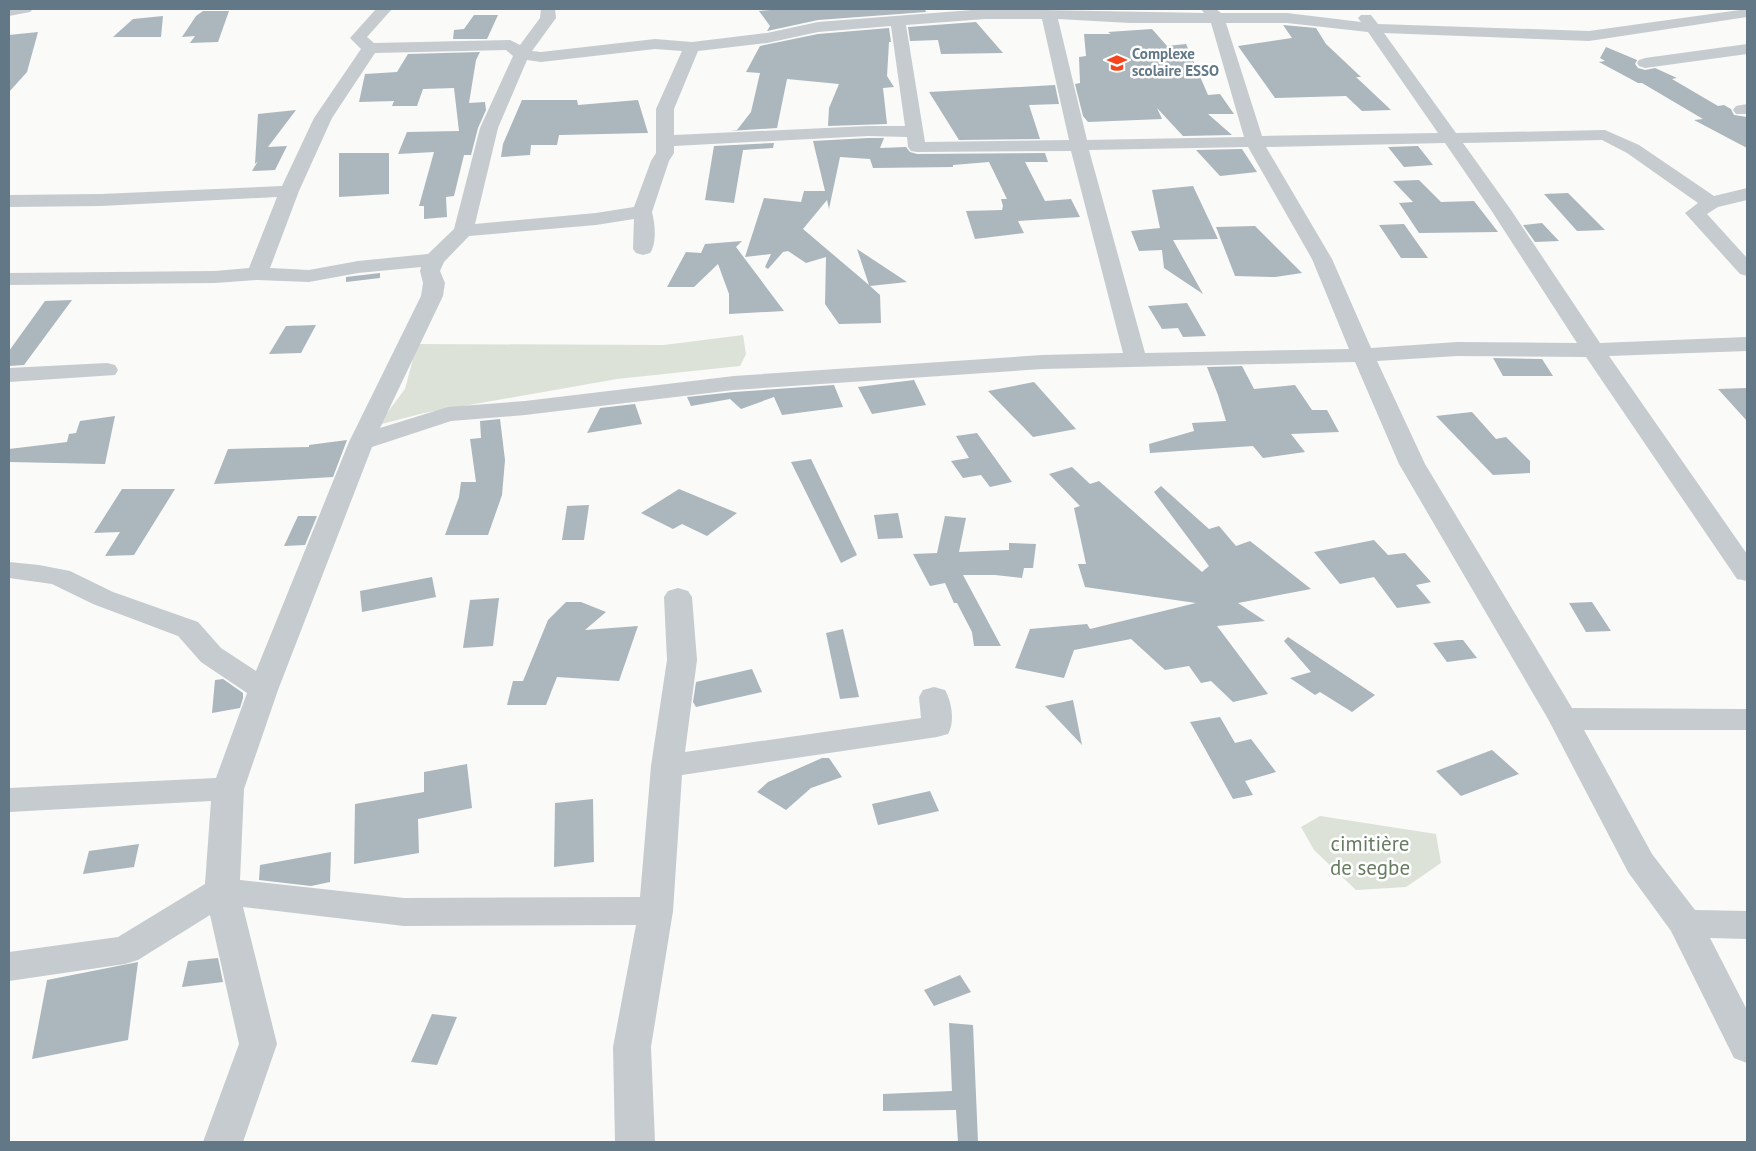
<svg xmlns="http://www.w3.org/2000/svg" width="1756" height="1151" font-family="'PT Sans',sans-serif">
<style>
.green{fill:#dce2d8}
.building{fill:#abb6bd}
.lines{fill:none;stroke-linecap:round;stroke-linejoin:round}
.minor{fill:#c5cbce;fill-rule:evenodd}
.labels{text-anchor:middle;stroke-width:5;stroke-linejoin:round;paint-order:stroke}
.far-poi-label{font-size:15px;font-weight:bold;fill:#627886;stroke:#fff;text-anchor:start}
.near-park-label{font-size:21px;fill:#687c62;stroke:#fff}
</style>
<rect width="100%" height="100%" fill="#fafaf8"/>
<g class="green">
<polygon points="743,335 746,354 740,366 617,379 424,413 378,425 405,389 417,344 664,345"/>
<polygon points="1320,816 1436,834 1441,863 1406,887 1356,890 1314,850 1301,827"/>
</g>
<g class="building">
<polygon points="781,9 925,9 926,12 818,20 767,31 770,26 759,11"/>
<polygon points="203,11 229,11 218,42 190,43 195,36 182,37 196,16"/>
<polygon points="474,15 498,15 487,39 453,39 454,30 464,29"/>
<polygon points="163,16 161,37 113,37 133,19"/>
<polygon points="976,22 1003,53 941,54 938,40 910,41 908,27"/>
<polygon points="1283,25 1316,28 1326,44 1361,77 1356,77 1391,110 1362,111 1346,96 1275,98 1238,46 1292,38"/>
<polygon points="889,28 891,42 889,42 887,76 894,87 883,88 887,124 828,126 829,108 839,84 787,79 777,128 730,131 737,130 751,112 760,73 746,72 760,46 818,34"/>
<polygon points="1152,29 1167,46 1186,44 1208,95 1220,94 1234,114 1208,114 1232,135 1183,136 1157,108 1162,119 1088,122 1083,116 1075,84 1080,83 1079,57 1086,56 1084,34 1111,34 1108,32"/>
<polygon points="38,32 27,72 9,92 9,35"/>
<polygon points="1606,47 1637,60 1635,64 1638,68 1645,70 1655,68 1677,78 1672,79 1718,106 1724,105 1731,109 1734,115 1747,117 1747,148 1694,120 1703,119 1642,83 1638,83 1599,62 1605,61 1600,58"/>
<polygon points="480,52 476,60 469,103 485,102 486,110 478,128 471,155 464,155 454,196 446,197 447,217 424,219 424,206 419,206 434,152 398,154 407,132 459,131 454,88 423,89 417,106 392,106 394,101 359,102 365,74 397,72 408,54"/>
<polygon points="1055,85 1059,104 1029,105 1040,139 959,140 929,92"/>
<polygon points="522,100 577,100 578,105 638,100 648,133 559,135 557,145 531,145 530,155 501,157 503,144"/>
<polygon points="296,110 268,147 287,146 275,170 252,171 258,161 255,164 258,114"/>
<polygon points="868,138 884,138 880,148 906,147 910,152 917,154 1045,153 1048,162 1025,162 1045,201 1071,199 1080,217 1018,221 1024,233 975,239 966,211 1002,210 1003,206 1001,199 1007,199 989,162 953,165 953,167 873,168 870,159 840,157 829,209 827,200 803,229 869,285 857,249 907,282 870,286 880,295 881,323 839,324 825,304 826,257 806,263 788,251 783,252 768,269 765,267 771,254 745,257 764,198 801,202 804,191 825,191 813,141"/>
<polygon points="774,143 773,148 743,150 734,203 705,200 714,146"/>
<polygon points="1418,146 1433,165 1404,167 1388,147"/>
<polygon points="1242,149 1257,172 1220,176 1196,150"/>
<polygon points="339,153 389,153 389,194 339,197"/>
<polygon points="1419,180 1441,202 1474,201 1498,232 1419,233 1399,203 1413,202 1393,181"/>
<polygon points="1193,186 1218,239 1173,240 1203,294 1164,268 1162,250 1139,251 1131,231 1160,228 1152,190"/>
<polygon points="1568,193 1605,230 1577,231 1544,194"/>
<polygon points="1542,223 1559,241 1535,242 1523,225"/>
<polygon points="1404,224 1428,258 1401,258 1379,225"/>
<polygon points="1255,226 1302,273 1275,277 1235,276 1216,227"/>
<polygon points="742,241 736,247 784,311 729,314 729,294 718,264 694,287 667,287 686,252 701,253 705,244"/>
<polygon points="380,273 380,278 346,282 346,277"/>
<polygon points="72,300 24,365 9,366 9,351 45,301"/>
<polygon points="1187,303 1206,336 1183,337 1178,328 1162,329 1148,306"/>
<polygon points="316,325 301,353 269,354 286,326"/>
<polygon points="1493,358 1542,359 1553,376 1503,376"/>
<polygon points="1242,366 1254,389 1295,385 1312,410 1327,410 1339,432 1291,434 1305,452 1263,458 1253,446 1150,453 1149,444 1194,431 1192,423 1226,421 1218,395 1207,367"/>
<polygon points="914,380 926,405 872,414 858,387"/>
<polygon points="1034,382 1076,429 1033,437 988,391"/>
<polygon points="834,385 843,407 782,415 774,397 741,409 730,399 691,406 687,397 734,392"/>
<polygon points="1747,388 1747,421 1718,389"/>
<polygon points="635,404 642,424 587,433 600,408"/>
<polygon points="1472,412 1496,439 1506,437 1530,461 1530,473 1493,475 1436,416"/>
<polygon points="115,416 105,464 9,462 9,449 67,442 69,434 76,433 80,421"/>
<polygon points="500,419 505,460 502,495 488,535 445,535 459,497 461,482 476,482 470,439 481,438 480,421"/>
<polygon points="977,433 1012,482 990,487 981,475 963,478 951,461 969,458 956,436"/>
<polygon points="347,440 333,477 214,484 228,449 309,447 309,445"/>
<polygon points="811,459 857,555 841,563 791,462"/>
<polygon points="1072,467 1090,484 1099,481 1202,572 1209,566 1154,492 1161,486 1209,529 1219,526 1236,546 1250,541 1311,589 1238,603 1265,621 1217,626 1268,694 1233,702 1211,681 1201,683 1189,666 1165,670 1131,639 1074,650 1064,678 1015,668 1030,629 1087,624 1090,629 1196,603 1085,587 1078,564 1086,564 1074,508 1080,506 1049,474"/>
<polygon points="122,489 175,489 134,555 105,556 120,532 94,533"/>
<polygon points="679,489 737,513 707,536 682,524 673,529 641,513"/>
<polygon points="589,505 584,540 562,540 567,506"/>
<polygon points="898,513 903,538 878,539 874,515"/>
<polygon points="298,516 317,516 305,545 284,546"/>
<polygon points="945,516 966,518 959,552 1009,550 1009,543 1036,544 1033,568 1024,568 1022,578 995,575 963,575 1001,646 974,646 972,632 957,603 954,603 945,583 930,586 913,554 937,553"/>
<polygon points="1374,540 1388,555 1405,553 1431,582 1416,585 1431,603 1397,608 1374,577 1340,584 1314,552"/>
<polygon points="432,577 436,597 362,612 360,591"/>
<polygon points="499,598 493,646 463,648 470,600"/>
<polygon points="566,602 581,602 606,612 585,630 638,626 619,681 557,677 546,705 507,705 513,681 523,681 548,620"/>
<polygon points="1592,602 1611,631 1586,632 1569,603"/>
<polygon points="843,629 859,697 840,699 826,633"/>
<polygon points="1288,637 1375,695 1352,712 1320,692 1315,695 1290,678 1311,672 1284,641"/>
<polygon points="1458,640 1463,640 1477,658 1447,662 1433,643"/>
<polygon points="752,669 762,692 696,707 693,702 696,682"/>
<polygon points="223,679 243,693 243,698 240,708 212,713 215,680"/>
<polygon points="1073,700 1082,745 1045,706"/>
<polygon points="1220,717 1235,743 1251,739 1276,772 1245,781 1253,795 1233,799 1190,722"/>
<polygon points="1492,750 1519,774 1461,796 1436,771"/>
<polygon points="822,758 829,758 842,777 811,788 786,810 757,792 768,782"/>
<polygon points="467,764 472,808 418,819 419,853 354,864 355,804 424,792 424,772"/>
<polygon points="930,791 939,811 878,825 872,804"/>
<polygon points="593,799 594,862 554,867 555,803"/>
<polygon points="139,844 134,867 83,874 89,851"/>
<polygon points="331,852 330,882 311,886 259,880 260,865"/>
<polygon points="218,958 223,982 182,987 188,961"/>
<polygon points="138,962 128,1040 32,1059 47,980"/>
<polygon points="960,975 971,992 934,1006 924,990"/>
<polygon points="432,1014 457,1017 437,1065 411,1062"/>
<polygon points="949,1023 973,1025 978,1142 958,1142 956,1110 883,1111 883,1094 952,1091"/>
</g>
<g class="lines">
<g class="minor">
<polygon points="9,9 33,9 30,12 9,16"/>
<path d="M376 9H392L367 37 374 43 510 40 520 45 540 18 541 9H555L556 18 532 51 541 52 655 39 692 42 767 33 818 22 985 9 1204 13 1201 9H1216L1221 13H1287L1361 22 1358 18 1361 15H1371L1378 24 1589 31 1747 9V17L1589 41 1384 33 1456 133 1605 130 1639 145 1714 196 1747 188V200L1718 207 1707 214 1747 258V276L1740 274 1685 213 1698 203 1627 153 1602 140 1463 143 1511 210 1600 343 1747 337V351L1609 356 1747 554V581L1737 579 1586 357 1457 356 1377 361 1425 464 1572 708 1747 709V730H1584L1652 854 1695 910 1747 911V939L1710 938 1747 1010V1063L1734 1058 1671 931 1628 872 1548 719 1399 464 1355 362 1042 369 734 390 525 415 451 421 372 447 278 690 244 789 240 880 404 898 640 897 651 766 667 660 664 597 668 591 678 588 688 591 692 597 697 660 685 752 921 718 919 697 923 690 934 687 945 690C952 702 955 722 948 734L937 737 682 775 673 911 651 1047 655 1142H615L613 1047 636 925 404 926 243 907 277 1044 243 1142H203L239 1044 210 915 138 960 125 964 9 981V952L118 937 205 884 211 801 9 812V788L216 778 247 693 201 662 178 636 93 604 52 584 9 578V562L39 565 70 571 113 592 198 622 221 648 256 671 349 442 421 296 423 283 420 271 421 267 358 273 309 282 257 280 215 283 9 285V273L215 271 249 268 277 197 101 206 9 207V195L101 194 282 186 314 118 361 49 350 38ZM985 19H1042L1069 140 925 142 906 25ZM1058 19 1130 23H1211L1244 137 1087 140ZM1226 23H1287L1368 32 1438 133 1262 136ZM891 26 905 126H868L674 135V109L698 51 767 43 818 32ZM655 49 682 51 656 109V153L651 161 634 207 596 213 475 224 498 128 527 60 541 62ZM506 50 513 56 480 128 454 229 428 254 358 261 309 270 270 268 299 191 332 118 375 53ZM868 136 907 137 908 147 911 151 917 152 1071 151 1123 353 1042 355 734 376 525 401 448 407 380 428 443 296 445 283 440 271 444 262 469 236 596 225 634 219 633 249 636 253 643 255 650 253C657 244 655 223 652 212L669 161 674 153V146ZM1445 143 1491 210 1577 343 1457 342 1371 348 1332 259 1266 147ZM1248 147 1312 259 1349 349 1145 353 1089 150Z"/>
<polygon points="1747,44 1747,54 1645,68 1639,66 1637,63 1639,60 1645,58"/>
<polygon points="1747,104 1747,114 1736,114 1733,110 1736,106"/>
<polygon points="107,363 115,365 118,370 115,375 9,382 9,368"/>
</g>
</g>
<defs>
<symbol id="school-bare" viewBox="-9 -9 18 18"><path d="M0-5L7-2L0 1L-7-2ZM-4 1L0 2.5L4 1V4Q0 6-4 4Z" fill="#f5451c" stroke="#fff" stroke-width="2.5" paint-order="stroke"/></symbol>
</defs>
<g fill-rule="evenodd">
<use href="#school-bare" x="1103" y="49" width="28" height="28"/>
</g>
<g class="labels">
<g class="far-poi-label">
<text x="1132" y="59">Complexe<tspan x="1132" dy="17">scolaire ESSO</tspan></text>
</g>
<g class="near-park-label">
<text x="1370" y="851">cimitière<tspan x="1370" dy="24">de segbe</tspan></text>
</g>
</g>
<rect width="1756" height="1151" fill="none" stroke="#627886" stroke-width="20"/>
</svg>
